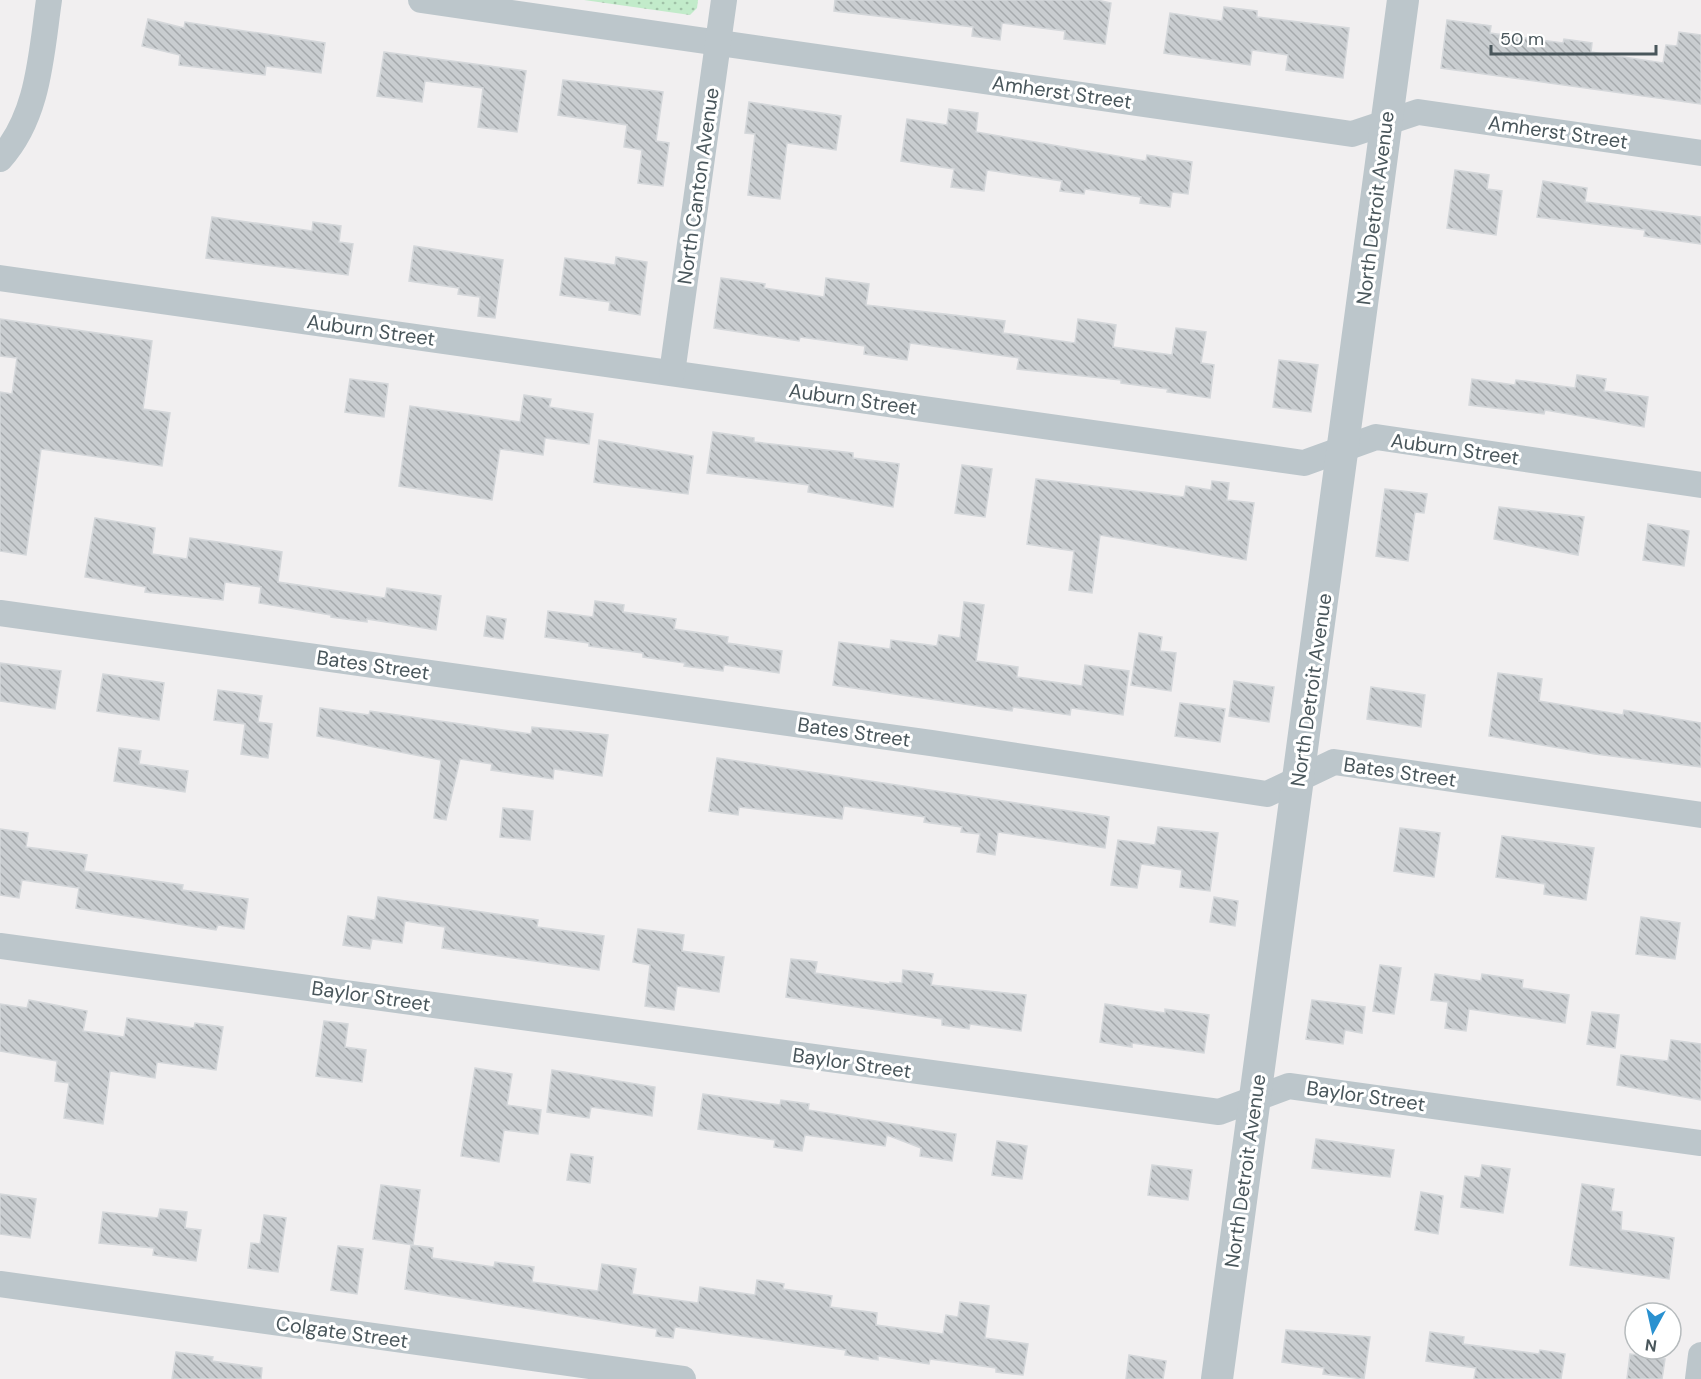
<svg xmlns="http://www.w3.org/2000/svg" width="1701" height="1379" font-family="'DM Sans',sans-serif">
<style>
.green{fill:url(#green-dots)}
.building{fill:url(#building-back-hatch);stroke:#d4d7da;stroke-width:1.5}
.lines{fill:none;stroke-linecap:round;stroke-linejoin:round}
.minor{stroke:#bcc6cb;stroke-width:26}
.tertiary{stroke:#bcc6cb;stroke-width:32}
.labels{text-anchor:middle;stroke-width:6;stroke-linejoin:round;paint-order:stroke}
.street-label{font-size:20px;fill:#49565b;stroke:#fff}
</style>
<defs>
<pattern id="green-dots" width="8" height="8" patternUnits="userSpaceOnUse" patternTransform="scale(1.5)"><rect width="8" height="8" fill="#c2ebca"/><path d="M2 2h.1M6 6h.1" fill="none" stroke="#a0c1a7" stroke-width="1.8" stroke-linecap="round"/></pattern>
<pattern id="building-back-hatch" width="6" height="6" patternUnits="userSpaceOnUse" patternTransform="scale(1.5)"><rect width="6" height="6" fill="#c9cdd0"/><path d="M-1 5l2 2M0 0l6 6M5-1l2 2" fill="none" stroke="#a5a9ac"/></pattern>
</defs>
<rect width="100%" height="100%" fill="#f1eff0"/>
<polygon class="green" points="584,0 698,0 697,8 690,15"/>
<g class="building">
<polygon points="835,0 1097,0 1111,3 1105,44 1064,39 1065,31 1002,23 1000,40 972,36 973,27 834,11"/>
<polygon points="1224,7 1257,11 1257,17 1349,28 1343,78 1286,70 1288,55 1252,50 1250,65 1164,53 1170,13 1222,21"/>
<polygon points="148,19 184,28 185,22 325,43 321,73 266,66 265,75 179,65 180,55 142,46"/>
<polygon points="1447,20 1491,26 1490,33 1563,43 1564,39 1592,43 1591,52 1663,63 1666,45 1677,46 1679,32 1701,35 1701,104 1441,68"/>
<polygon points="384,52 526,71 517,132 478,127 483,88 425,81 422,102 377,96"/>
<polygon points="563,80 663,92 656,141 669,143 663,186 638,183 642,150 624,147 627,125 558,115"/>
<polygon points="749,102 841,116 836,150 787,143 780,199 748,195 755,134 745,133"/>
<polygon points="949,109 978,113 976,132 1146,161 1147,155 1192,162 1188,194 1172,192 1170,207 1140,203 1141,197 1085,189 1084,194 1060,191 1062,181 987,170 984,191 951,187 954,169 901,161 907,119 947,125"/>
<polygon points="1455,170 1489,175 1487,189 1502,191 1496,235 1447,228"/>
<polygon points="1543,181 1587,188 1585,202 1701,217 1701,244 1644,236 1645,230 1537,217"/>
<polygon points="212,217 312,231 313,222 341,226 339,242 353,244 348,275 206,258"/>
<polygon points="414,246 503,260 495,318 478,316 480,297 458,294 459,288 409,281"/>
<polygon points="616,257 647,262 640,315 609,310 610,302 560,295 565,258 615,265"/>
<polygon points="721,278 765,284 764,288 824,297 826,278 869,284 866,305 1005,321 1003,333 1075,343 1078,319 1116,325 1113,347 1172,355 1176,328 1206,332 1201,363 1214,365 1210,398 1167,392 1168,389 1121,383 1121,380 1017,369 1019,358 910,343 907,360 864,354 865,346 800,337 799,341 714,328"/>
<polygon points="0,319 152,341 143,409 170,413 162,466 41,449 26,555 0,551 0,392 12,394 17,358 0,356"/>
<polygon points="1279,360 1318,365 1311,412 1273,407"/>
<polygon points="1577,375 1606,379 1604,391 1648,397 1644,427 1545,410 1544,414 1469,405 1472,379 1515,385 1516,380 1575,388"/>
<polygon points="350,379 388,384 384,417 345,412"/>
<polygon points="524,395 551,399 549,407 593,414 589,444 545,438 543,455 500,449 492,500 399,486 410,406 520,422"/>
<polygon points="713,432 754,438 754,442 853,453 853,458 899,464 893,507 808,492 809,485 707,473"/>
<polygon points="599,440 693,456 688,494 594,482"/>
<polygon points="962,465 992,469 985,517 955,513"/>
<polygon points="1036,479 1184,497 1186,486 1211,490 1212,481 1229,483 1227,500 1254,503 1246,560 1100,535 1092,593 1069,590 1074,551 1027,544"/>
<polygon points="1385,489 1427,494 1424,513 1415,512 1408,561 1376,556"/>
<polygon points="1499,507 1584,517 1578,555 1494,539"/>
<polygon points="95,518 155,528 152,554 187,559 190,538 218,542 282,552 278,582 385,598 387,588 441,596 436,630 367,619 367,622 331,617 331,615 259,603 261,587 225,582 223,600 145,592 146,587 85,577"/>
<polygon points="1648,524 1689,531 1684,566 1643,560"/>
<polygon points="595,601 624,605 623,612 676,619 674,629 728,637 727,643 782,651 779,673 724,665 723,671 684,666 685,663 643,657 643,653 589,646 589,643 545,637 548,611 593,617"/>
<polygon points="964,602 984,605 976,661 1018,667 1017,677 1082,686 1085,665 1129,671 1123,715 1071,708 1070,715 1013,707 1012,711 833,685 839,642 890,649 891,640 937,646 939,635 960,638"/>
<polygon points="487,616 506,619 503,639 484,636"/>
<polygon points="1139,633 1162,637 1160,651 1176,653 1171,691 1131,685"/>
<polygon points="0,663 61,671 55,709 0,701"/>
<polygon points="1498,673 1542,679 1539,701 1623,715 1624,710 1701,723 1701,767 1595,754 1489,736"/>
<polygon points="103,674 164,683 159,720 97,711"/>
<polygon points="1234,681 1274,687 1269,722 1229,716"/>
<polygon points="1371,687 1425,695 1421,727 1367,719"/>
<polygon points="218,690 262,696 258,722 272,724 268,758 241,754 245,724 214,720"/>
<polygon points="1180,703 1225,709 1220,742 1175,736"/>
<polygon points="320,708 369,715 370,711 531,734 532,727 608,735 602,776 554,769 553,779 491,770 492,764 460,759 446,820 434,818 441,760 317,736"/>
<polygon points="119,748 141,751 139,764 188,771 185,792 114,781"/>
<polygon points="717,758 1109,817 1105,848 998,832 995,855 977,852 980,834 961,832 962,827 924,822 925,817 844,806 842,819 739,807 738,815 709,811"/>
<polygon points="503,808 533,811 530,840 500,837"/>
<polygon points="1158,827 1218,833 1210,891 1180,887 1182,870 1141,864 1137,888 1111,885 1118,840 1155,845"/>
<polygon points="1400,828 1440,833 1434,877 1394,871"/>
<polygon points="0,829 28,833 26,847 87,855 84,871 183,885 182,890 248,899 244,929 218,925 216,930 76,908 79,888 22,880 19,898 0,895"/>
<polygon points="1502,836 1594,848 1586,900 1544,894 1545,884 1496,877"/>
<polygon points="378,897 538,920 537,927 604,936 599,970 442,948 445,927 405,921 402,943 372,939 370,949 343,945 348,916 375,920"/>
<polygon points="1214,897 1238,901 1235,926 1210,922"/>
<polygon points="1641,917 1680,923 1675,959 1636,954"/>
<polygon points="638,929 684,935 682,951 724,957 719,992 677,986 674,1010 645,1006 650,965 633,962"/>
<polygon points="791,959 817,962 815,973 890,984 890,982 902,983 903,970 933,974 931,985 1026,995 1021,1031 970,1024 969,1029 942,1025 942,1019 786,997"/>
<polygon points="1380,965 1401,968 1394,1014 1373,1011"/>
<polygon points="1435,974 1481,981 1482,974 1523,980 1522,988 1569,995 1565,1023 1469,1009 1466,1031 1445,1028 1448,1002 1431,1000"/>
<polygon points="29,1000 87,1011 83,1031 124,1037 127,1018 194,1028 195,1023 223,1027 216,1070 157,1062 155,1078 110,1071 103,1124 64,1118 69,1083 55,1081 57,1061 0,1051 0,1004 27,1008"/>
<polygon points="1312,1000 1365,1007 1362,1033 1345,1030 1343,1044 1306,1039"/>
<polygon points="1105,1004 1165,1013 1165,1009 1209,1015 1204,1053 1132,1043 1132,1047 1100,1042"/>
<polygon points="1592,1012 1619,1015 1615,1048 1587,1044"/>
<polygon points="324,1021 348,1024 345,1047 366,1050 362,1082 316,1076"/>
<polygon points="1671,1040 1701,1044 1701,1100 1617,1085 1621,1055 1668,1061"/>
<polygon points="475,1068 512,1074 507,1105 541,1110 538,1134 504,1130 499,1162 461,1156"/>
<polygon points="552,1070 655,1087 652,1116 591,1107 589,1118 547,1112"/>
<polygon points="703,1094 780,1105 781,1100 809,1104 808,1110 956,1134 952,1161 920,1156 921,1148 887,1135 885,1146 805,1135 802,1151 774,1147 775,1140 698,1129"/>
<polygon points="1316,1139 1394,1150 1390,1177 1312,1168"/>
<polygon points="997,1141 1027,1146 1022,1179 992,1175"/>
<polygon points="571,1154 593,1157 590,1183 567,1180"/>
<polygon points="1152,1165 1192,1170 1188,1200 1148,1195"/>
<polygon points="1482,1165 1510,1169 1503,1213 1461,1207 1465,1176 1480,1178"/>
<polygon points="1582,1184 1614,1189 1611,1211 1622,1212 1621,1230 1674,1238 1669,1279 1570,1265"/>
<polygon points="381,1185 420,1190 413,1245 373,1239"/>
<polygon points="1421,1192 1443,1196 1438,1234 1415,1230"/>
<polygon points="0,1194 36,1199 30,1238 0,1234"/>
<polygon points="160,1209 187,1212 185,1228 201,1230 196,1261 153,1255 154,1248 99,1243 103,1212 158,1218"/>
<polygon points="264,1215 286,1218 278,1272 248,1268 251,1243 260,1244"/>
<polygon points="411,1245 433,1248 432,1258 494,1267 495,1262 534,1267 532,1282 598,1291 602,1264 636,1269 632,1294 698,1303 700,1287 755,1295 757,1280 784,1284 783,1289 832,1296 830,1307 877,1313 876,1325 943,1334 946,1315 958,1317 960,1302 989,1306 985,1338 1028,1344 1023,1375 996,1372 996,1368 930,1359 929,1364 878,1356 878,1360 845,1355 846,1350 675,1327 673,1338 656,1336 657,1329 405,1289"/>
<polygon points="338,1246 363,1249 357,1294 331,1290"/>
<polygon points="1286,1330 1370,1337 1364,1379 1323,1374 1324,1368 1282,1362"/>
<polygon points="1430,1332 1464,1337 1463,1344 1539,1354 1540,1350 1565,1354 1561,1379 1474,1379 1476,1368 1426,1361"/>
<polygon points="176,1352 213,1357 212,1361 262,1368 261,1379 172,1379"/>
<polygon points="1630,1354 1665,1359 1662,1379 1627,1379"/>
<polygon points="1129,1355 1166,1361 1163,1379 1126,1379"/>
</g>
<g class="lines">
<g class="minor">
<polyline points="421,0 1352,134 1418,112 1701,153"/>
<path d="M0 159C39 116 41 55 49 0"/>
<polyline points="0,278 1304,463 1376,437 1701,485"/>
<polyline points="672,373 724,0"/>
<polyline points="0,613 931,743 1267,794 1334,762 1701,815"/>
<polyline points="0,946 1219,1112 1289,1086 1701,1143"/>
<polyline points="0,1284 683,1379"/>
<polyline points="1698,1379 1701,1355"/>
</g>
<polyline class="tertiary" points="1217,1379 1403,0"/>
</g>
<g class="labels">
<g class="street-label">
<text transform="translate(1062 92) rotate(8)" y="7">Amherst Street</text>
<text transform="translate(1558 132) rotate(8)" y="7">Amherst Street</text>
<text transform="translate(698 186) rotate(-82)" y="7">North Canton Avenue</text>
<text transform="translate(1375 208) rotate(-83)" y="7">North Detroit Avenue</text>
<text transform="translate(371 330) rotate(8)" y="7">Auburn Street</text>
<text transform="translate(853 399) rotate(8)" y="7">Auburn Street</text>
<text transform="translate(1455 449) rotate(8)" y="7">Auburn Street</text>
<text transform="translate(373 665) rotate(8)" y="7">Bates Street</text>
<text transform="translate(1311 690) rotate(-82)" y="7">North Detroit Avenue</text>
<text transform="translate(854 732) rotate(8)" y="7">Bates Street</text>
<text transform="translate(1400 772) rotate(8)" y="7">Bates Street</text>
<text transform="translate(371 996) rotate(8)" y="7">Baylor Street</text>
<text transform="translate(852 1063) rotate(8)" y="7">Baylor Street</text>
<text transform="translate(1366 1096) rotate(8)" y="7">Baylor Street</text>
<text transform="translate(1245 1171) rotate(-82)" y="7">North Detroit Avenue</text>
<text transform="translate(342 1332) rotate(8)" y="7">Colgate Street</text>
</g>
</g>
<g transform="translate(1653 1331) rotate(188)"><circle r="28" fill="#ffffff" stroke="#b6bbbd" stroke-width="1.5"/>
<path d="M0-4.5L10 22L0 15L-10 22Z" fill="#2a91d0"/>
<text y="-9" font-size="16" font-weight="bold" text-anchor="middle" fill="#49565b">N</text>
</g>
<path d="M1491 45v9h165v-9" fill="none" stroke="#49565b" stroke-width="3"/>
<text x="1500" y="45" font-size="18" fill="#49565b" stroke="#ffffff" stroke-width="4.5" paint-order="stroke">50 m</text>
</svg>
